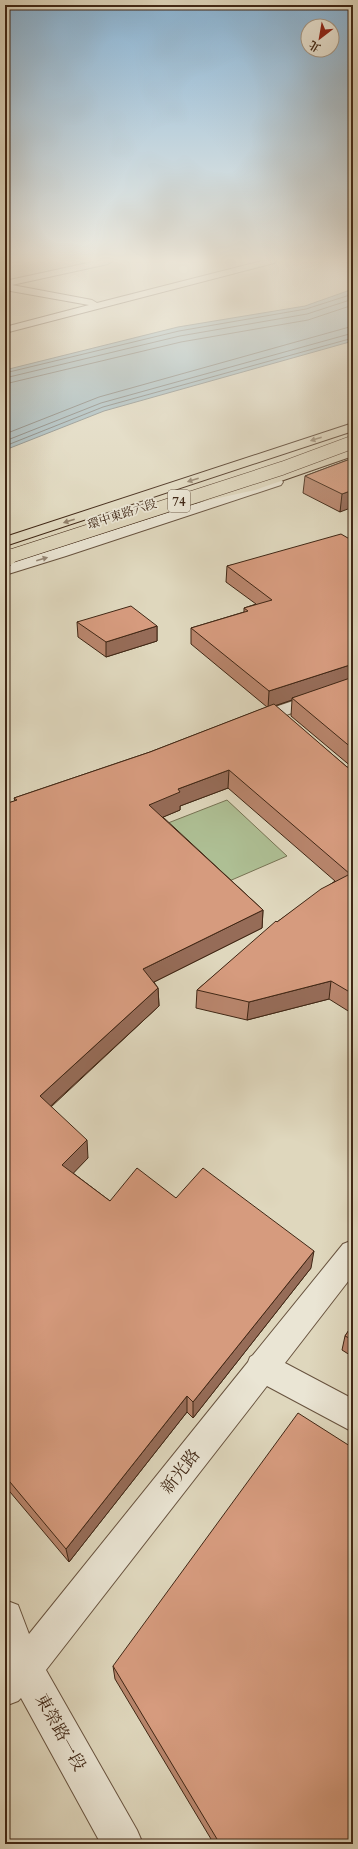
<svg xmlns="http://www.w3.org/2000/svg" width="358" height="1849" font-family="Cardo,'Noto Serif TC',serif">
<style>
.green{fill:#aebf94;stroke:#777354}
.water{fill:#9bb6be;stroke:#777d7a}
.lines{fill:none;stroke-linecap:round;stroke-linejoin:round}
.shore{stroke:#6e6e6a;stroke-width:1}
.minor-casing{stroke:#68533f;stroke-width:2}
.tertiary-casing{stroke:#68533f;stroke-width:2}
.trunk-casing{stroke:#402715;stroke-width:2}
.minor{fill:#eae5d4;fill-rule:evenodd}
.tertiary{fill:#eae5d4;fill-rule:evenodd}
.trunk{fill:#dfd7bd;fill-rule:evenodd}
.trunk-bridge-far1-casing{stroke:#402715;stroke-width:14;stroke-linecap:butt}
.trunk-bridge-casing{stroke:#402715;stroke-width:18;stroke-linecap:butt}
.trunk-bridge-far1{stroke:#dfd7bd;stroke-width:13}
.trunk-bridge{stroke:#dfd7bd;stroke-width:17}
.wall{fill:#b8856c;stroke:#402715}
.shaded-wall{fill:#966c58;stroke:#402715}
.building{fill:#d69b7e;stroke:#402715}
.oneway{fill:#907f69}
.oneway2{fill:#958674}
.labels{text-anchor:middle;stroke-width:3.5;stroke-linejoin:round;paint-order:stroke}
.far-street-label{font-size:12px;fill:#402715;stroke:#eae5d4}
.shield{fill:#eae5d4;stroke:#73604e;stroke-width:1}
.shield-label{font-size:13px;font-weight:bold;fill:#402715}
.near-street-label{font-size:17px;fill:#402715;stroke:#eae5d4}
</style>
<rect width="100%" height="100%" fill="#dfd7bd"/>
<filter id="stains"><feTurbulence type="fractalNoise" baseFrequency=".005" numOctaves="4"/><feColorMatrix values="0 0 0 0 .2 0 0 0 0 .09 0 0 0 0 .02 0 0 0 .5 -.17"/></filter>
<radialGradient id="worn" r=".72"><stop offset=".6" stop-color="#630" stop-opacity="0"/><stop offset="1" stop-color="#630" stop-opacity=".3"/></radialGradient>
<polygon class="green" points="227,800 287,856 227,882 168,823"/>
<polygon class="water" points="353,289 353,341 104,411 5,450 5,370 178,327 305,306"/>
<g class="lines">
<g class="shore">
<polyline points="5,373 179,331 306,309 353,294"/>
<polyline points="5,378 180,336 307,314 353,299"/>
<polyline points="5,384 181,342 308,320 353,305"/>
<polyline points="5,434 99,397 353,326"/>
<polyline points="5,441 101,403 353,333"/>
<polyline points="5,446 103,407 353,338"/>
</g>
<defs>
<g id="minor">
<polygon points="97,261 113,261 108,264 12,285 92,300 97,303 262,261 276,261 274,263 5,333 5,327 89,305 5,290 5,281"/>
<polygon points="353,681 353,692 260,724 254,725 248,724 245,720 248,716"/>
<polygon points="353,1240 353,1275 285,1363 353,1399 353,1432 267,1386 46,1670 137,1830 143,1844 101,1844 21,1698 18,1701 5,1706 5,1600 18,1605 29,1634 248,1362 250,1357 253,1355 343,1244"/>
</g>
<polygon id="tertiary" points="276,478 281,479 283,482 281,485 66,556 5,575 5,565"/>
<g id="trunk">
<polygon points="353,423 353,431 5,546 5,537"/>
<polygon points="353,448 353,456 255,490 196,503 191,502 189,499 191,496 246,484"/>
</g>
</defs>
<use href="#minor" class="minor-casing"/>
<use href="#tertiary" class="tertiary-casing"/>
<use href="#trunk" class="trunk-casing"/>
<use href="#minor" class="minor"/>
<use href="#tertiary" class="tertiary"/>
<use href="#trunk" class="trunk"/>
<defs>
<polyline id="trunk-bridge-far1" points="5,558 283,468 353,442"/>
<polyline id="trunk-bridge" points="5,558 8,557"/>
</defs>
<use href="#trunk-bridge-far1" class="trunk-bridge-far1-casing"/>
<use href="#trunk-bridge" class="trunk-bridge-casing"/>
<use href="#trunk-bridge-far1" class="trunk-bridge-far1"/>
<use href="#trunk-bridge" class="trunk-bridge"/>
</g>
<g class="wall">
<polygon points="353,458 340,512 303,493 305,476"/>
<polygon points="353,541 353,768 291,716 292,700 275,706 347,767 353,769 353,1014 329,999 247,1020 196,1008 197,990 277,922 335,881 228,788 180,806 180,810 163,817 263,910 262,928 154,982 158,988 159,1006 51,1107 88,1158 73,1173 110,1201 176,1198 311,1268 193,1418 187,1412 69,1562 5,1486 5,804 15,801 14,798 150,752 267,707 191,644 191,628 244,612 244,608 256,604 226,582 227,566"/>
<polygon points="77,622 157,626 157,641 106,657 78,637"/>
<polygon points="353,1324 353,1357 342,1350 345,1336"/>
<polygon points="113,1666 353,1844 214,1844 115,1679"/>
</g>
<g class="shaded-wall">
<polygon points="353,490 353,507 340,512 342,494"/>
<polygon points="157,626 157,641 106,657 106,642"/>
<polygon points="353,664 353,680 292,698 292,700 268,708 269,691"/>
<polygon points="229,770 228,788 180,806 180,810 149,823 149,805 178,789"/>
<polygon points="263,910 262,928 144,987 143,969"/>
<polygon points="331,981 329,999 247,1020 249,1002"/>
<polygon points="158,988 159,1006 42,1114 40,1096"/>
<polygon points="87,1140 88,1158 64,1183 62,1165"/>
<polygon points="314,1251 311,1268 193,1418 193,1402"/>
<polygon points="187,1396 187,1412 69,1562 66,1549"/>
</g>
<g class="building">
<polygon points="353,458 353,490 342,494 305,476"/>
<polygon points="341,534 353,541 353,664 269,691 191,628 248,611 244,608 272,600 227,566"/>
<polygon points="131,606 157,626 106,642 77,622"/>
<polygon points="353,677 353,749 292,698"/>
<polygon points="274,704 347,767 353,769 353,994 331,981 249,1002 197,990 276,921 277,922 321,889 350,874 229,770 178,789 180,792 149,805 263,910 143,969 158,988 40,1096 87,1140 62,1165 110,1201 137,1168 176,1198 203,1168 314,1251 193,1402 187,1396 66,1549 5,1476 5,804 17,800 14,798 150,752"/>
<polygon points="353,1324 353,1340 345,1336"/>
<polygon points="298,1413 353,1448 353,1844 220,1844 113,1666"/>
</g>
<defs><path id="oneway-solid" d="M-6-.8H1V-3.2L6.5 0L1 3.2V.8H-6Z"/></defs>
<g class="oneway">
<use href="#oneway-solid" transform="translate(316 439) rotate(162)"/>
<use href="#oneway-solid" transform="translate(193 480) rotate(162)"/>
<use href="#oneway-solid" transform="translate(69 521) rotate(162)"/>
</g>
<use class="oneway2" href="#oneway-solid" transform="translate(42 559) rotate(-16)"/>
<linearGradient id="sky" x2="0" y2="1"><stop stop-color="#89b5d7"/><stop offset="0.5" stop-color="#f1ede1"/><stop offset="1" stop-color="#f1ede1" stop-opacity="0"/></linearGradient>
<rect width="358" height="520" fill="url(#sky)"/>
<g class="labels">
<g class="far-street-label">
<text transform="translate(122 514) rotate(-18)" y="4">環中東路六段</text>
</g>
<rect class="shield" x="168" y="490" width="22" height="22" rx="3"/>
<g class="shield-label">
<text x="179" y="506">74</text>
</g>
<g class="near-street-label">
<text transform="translate(180 1471) rotate(-52)" y="6">新光路</text>
<text transform="translate(61 1732) rotate(61)" y="6">東榮路一段</text>
</g>
</g>
<rect width="358" height="1849" fill="none" stroke="#dfd7bd" stroke-width="20"/>
<rect x="6" y="6" width="346" height="1837" fill="none" stroke="#402715" stroke-width="2"/>
<rect x="10" y="10" width="338" height="1829" fill="none" stroke="#402715"/>
<g transform="translate(320 38) rotate(211)"><circle r="19" fill="#eae5d4" stroke="#a69988"/>
<path d="M0-3L7 15L0 10L-7 15Z" fill="#8f2418"/>
<text y="-6" font-size="11" font-weight="bold" text-anchor="middle" fill="#402715">北</text>
</g>
<rect width="100%" height="100%" filter="url(#stains)"/>
<rect width="100%" height="100%" fill="url(#worn)"/>
</svg>
